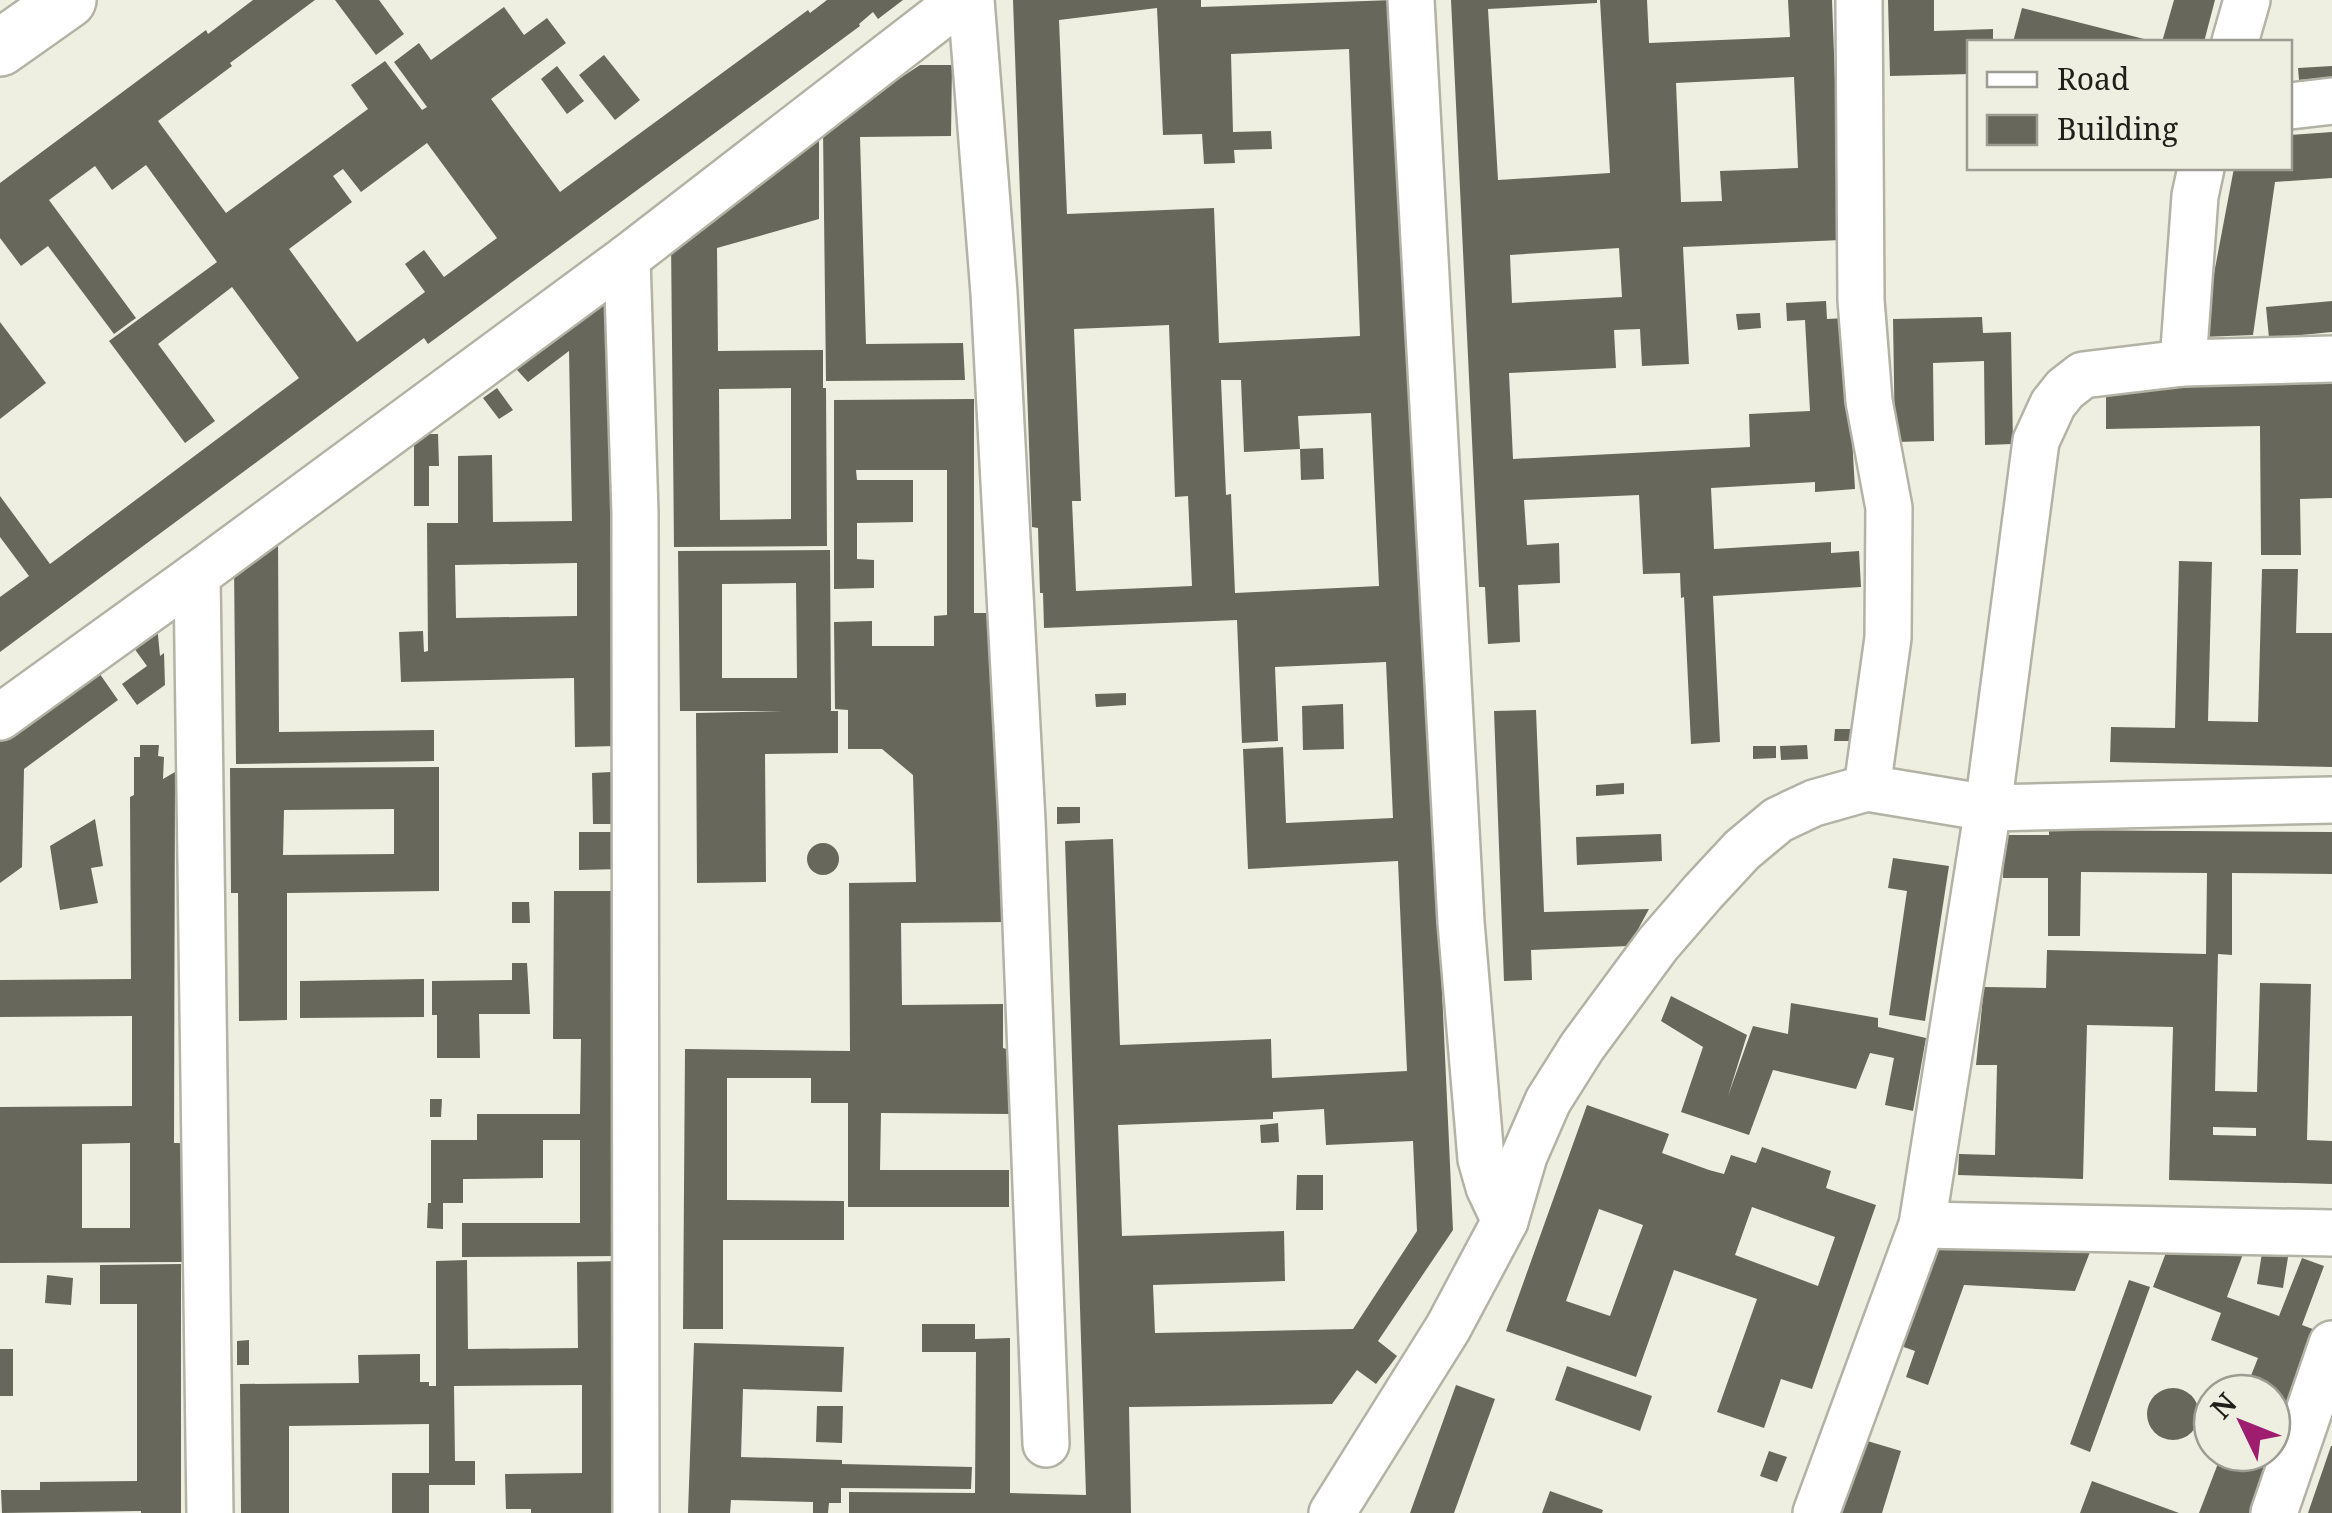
<svg xmlns="http://www.w3.org/2000/svg" width="2332" height="1513" font-family="'Noto Serif',serif">
<style>
.building{fill:#67685b;fill-rule:evenodd}
.lines{fill:none;stroke-linecap:round;stroke-linejoin:round}
.minor-casing{stroke:#b2b3a5;stroke-width:50}
.tertiary-casing{stroke:#b2b3a5;stroke-width:60}
.minor{stroke:#fff;stroke-width:45}
.tertiary{stroke:#fff;stroke-width:55}
</style>
<rect width="100%" height="100%" fill="#eeefe1"/>
<g class="building">
<path d="M253 0H315L230 63 232 66 158 121 226 213 368 109 351 85 385 61 422 110 427 107 394 62 419 43 431 60 504 7 524 35 547 18 566 43 491 99 560 192 808 10 810 13 827 0H903L878 19 873 12 859 24 860 26 428 344 424 338 0 652V597L29 576 0 537V496L50 564 299 378 232 287 158 344 215 421 185 443 109 341 217 262 146 165 112 190 95 166 49 200 136 318 114 334 48 246 21 266 0 238V183L206 30 208 34ZM427 143 497 238 444 277 424 250 405 264 425 292 357 342 289 249 352 202 333 176 343 169 361 192Z"/>
<polygon points="335,0 379,0 404,34 376,55"/>
<path d="M1013 0H1201V7L1393 0 1401 124 1428 741 1436 860 1453 1230 1378 1341 1397 1356 1376 1384 1357 1370 1332 1404 1129 1407 1131 1513H849V1492L975 1493 976 1352H922V1324H975V1339L1010 1338V1493L1086 1495 1065 841 1113 839 1120 1045 1271 1039 1272 1078 1407 1071 1398 861 1248 869 1243 749 1283 747 1286 823 1393 818 1386 662 1275 667 1278 741 1242 743 1237 620 1044 628 1043 593H1040L1038 528 1032 527ZM1157 8 1163 135 1202 134 1204 164 1235 163 1234 150 1272 149 1271 131 1233 132 1231 54 1349 49 1360 336 1219 343 1214 208 1067 214 1059 20ZM1169 325 1175 497 1188 496 1192 586 1076 591 1072 501H1081L1074 329ZM1221 380H1241L1244 452 1300 449 1298 416 1371 413 1379 586 1235 593 1231 494 1226 495ZM1324 1109 1326 1145 1413 1141 1417 1231 1353 1329 1155 1333 1153 1285 1285 1281 1284 1231 1122 1236 1118 1125 1273 1119V1112Z"/>
<path d="M1451 0H1597V3L1488 9 1498 180 1610 173 1600 0H1647L1649 43 1790 37 1788 0H1832L1841 240 1683 247 1689 364 1642 366 1640 329 1614 330 1616 368 1509 373 1513 459 1750 447 1749 414 1810 411 1805 320 1787 321 1786 303 1826 301 1827 319 1845 318 1855 489 1815 492V482L1711 488 1714 549 1831 542V553L1859 551 1861 587 1713 596 1720 742 1691 744 1684 597 1681 598 1680 573 1643 574 1639 495 1524 500 1527 545 1559 543 1560 583 1518 585 1520 642 1488 644 1485 587H1479ZM1794 77 1798 168 1720 171 1722 201 1681 202 1676 83ZM1619 248 1622 297 1512 303 1510 255Z"/>
<polygon points="1888,0 1934,0 1934,31 1993,29 1993,42 1970,42 1970,74 1890,76"/>
<polygon points="2174,0 2215,0 2204,42 2162,42"/>
<polygon points="2022,8 2152,41 2152,42 2013,42"/>
<polygon points="604,55 640,100 615,120 579,75"/>
<polygon points="920,65 952,65 951,136 860,137 866,344 963,343 965,380 826,381 823,129"/>
<polygon points="557,66 584,101 567,114 541,79"/>
<polygon points="2332,66 2332,77 2299,80 2298,68"/>
<path d="M819 132V219L717 248 718 351 823 350V388H826L827 546 674 547 671 240ZM791 388V519L720 520 719 389Z"/>
<polygon points="2332,132 2332,178 2275,182 2253,335 2202,337 2234,168 2290,168 2290,135"/>
<path d="M610 300 617 746 575 747 574 678 401 682 399 632 423 631 424 652 428 651 427 523H458V456L492 455 493 522 572 521 569 351 528 382 507 359 588 301ZM577 563V616L456 618 455 565Z"/>
<polygon points="2332,301 2332,332 2269,338 2266,307"/>
<polygon points="1760,313 1761,328 1738,330 1736,314"/>
<polygon points="1982,317 1983,333 2011,332 2013,444 1985,445 1984,361 1933,363 1934,441 1895,442 1893,319"/>
<polygon points="0,322 46,383 0,419"/>
<polygon points="2332,380 2332,498 2300,499 2301,555 2261,555 2260,426 2106,429 2106,384"/>
<polygon points="497,388 513,410 499,419 483,398"/>
<polygon points="974,399 974,613 988,613 988,645 997,645 1008,922 901,923 902,1005 1003,1004 1003,1048 1010,1050 1010,1114 881,1113 880,1170 1009,1170 1009,1207 848,1207 848,1103 811,1103 811,1078 727,1078 727,1200 844,1201 844,1240 723,1240 723,1329 683,1329 685,1049 850,1051 849,883 916,882 913,775 882,749 848,749 848,710 835,709 834,622 872,621 872,646 934,646 934,616 947,615 947,470 856,470 857,480 913,480 913,522 857,523 857,559 874,560 874,588 834,589 834,400"/>
<polygon points="414,434 438,434 439,466 429,466 429,506 414,506"/>
<polygon points="1323,448 1324,479 1301,480 1300,449"/>
<polygon points="278,537 279,732 434,730 434,761 236,764 234,566"/>
<path d="M830 550 831 711H838V753L765 754 766 882 697 883 696 713 783 711H680L678 551ZM796 583 797 678H722V584Z"/>
<polygon points="2179,561 2212,562 2208,721 2258,722 2262,569 2298,569 2296,633 2332,633 2332,767 2110,762 2111,727 2175,728"/>
<polygon points="157,625 160,656 164,653 165,685 137,705 122,684 147,666 131,644"/>
<polygon points="97,670 118,700 24,769 22,867 0,883 0,740"/>
<polygon points="1126,693 1126,705 1096,707 1095,694"/>
<polygon points="1343,704 1344,749 1303,750 1302,706"/>
<polygon points="1536,710 1544,912 1649,909 1629,946 1531,950 1532,980 1504,981 1494,711"/>
<polygon points="1835,729 1851,729 1850,741 1834,741"/>
<path d="M140 745H159L158 756 164 757 163 779 175 772 174 1143H182V1262L0 1263V1107L132 1106V1016L0 1017V980L131 979 130 797 134 795V757H140ZM130 1143V1228H82V1144Z"/>
<polygon points="1807,745 1808,759 1781,760 1780,746"/>
<polygon points="1753,746 1776,746 1776,758 1753,759"/>
<path d="M439 767V891L287 893V1020L239 1021 238 893H231L230 768ZM394 809V854L283 855 284 810Z"/>
<polygon points="611,772 611,824 593,824 592,773"/>
<polygon points="1624,783 1624,794 1596,796 1596,785"/>
<polygon points="1057,807 1080,807 1080,823 1057,824"/>
<polygon points="95,819 103,866 91,868 98,903 60,910 50,846"/>
<path d="M2049 830 2332 832V874L2232 873V955L2218 954 2215 1091 2257 1092 2260 983 2311 984 2307 1140 2332 1141V1184L2169 1180 2173 1027 2087 1025 2083 1179 1958 1175 1959 1154 1995 1155 1997 1065H1976L1984 987 2046 988 2047 950 2206 954 2207 873 2081 872 2080 936H2048V878H2003L2004 835H2049ZM2213 1127 2256 1128V1136L2213 1135Z"/>
<polygon points="579,832 622,832 623,869 579,870"/>
<polygon points="1661,834 1662,861 1577,865 1576,837"/>
<circle cx="823" cy="859" r="16"/>
<polygon points="1893,858 1949,866 1925,1021 1889,1015 1907,891 1888,888"/>
<polygon points="554,891 624,891 621,1256 462,1257 462,1223 580,1223 580,1140 543,1140 543,1178 463,1179 463,1203 443,1203 443,1229 427,1228 428,1203 431,1203 431,1140 477,1140 477,1114 580,1114 581,1039 553,1039"/>
<polygon points="512,902 529,902 530,923 512,923"/>
<polygon points="512,963 527,963 530,1014 479,1014 480,1058 437,1058 437,1015 432,1015 432,981 512,980"/>
<polygon points="424,979 424,1017 300,1018 300,981"/>
<polygon points="1671,996 1747,1035 1728,1096 1753,1026 1788,1034 1791,1003 1878,1018 1878,1027 1926,1038 1913,1111 1885,1105 1894,1058 1870,1053 1856,1089 1773,1070 1749,1135 1681,1112 1703,1047 1661,1021"/>
<polygon points="430,1099 442,1099 441,1117 430,1117"/>
<path d="M1587 1105 1669 1134 1662 1153 1709 1170 1724 1174 1731 1155 1756 1163 1762 1147 1831 1171 1826 1188 1876 1205 1812 1389 1781 1379 1764 1428 1717 1412 1757 1299 1674 1270 1636 1377 1506 1331ZM1752 1207 1835 1237 1818 1286 1735 1255ZM1599 1209 1643 1225 1610 1316 1566 1301Z"/>
<polygon points="1278,1123 1279,1142 1261,1143 1260,1125"/>
<polygon points="1297,1175 1323,1175 1323,1210 1296,1210"/>
<polygon points="1984,1235 2023,1237 2023,1250 2090,1252 2075,1291 1964,1285 1928,1385 1906,1377 1915,1351 1898,1345 1933,1246 1984,1249"/>
<polygon points="2246,1246 2227,1297 2279,1316 2302,1258 2324,1266 2302,1325 2318,1331 2272,1452 2272,1393 2244,1393 2258,1358 2211,1340 2221,1313 2153,1287 2167,1250"/>
<polygon points="2262,1253 2288,1257 2283,1288 2257,1284"/>
<polygon points="467,1260 468,1349 578,1348 577,1262 619,1261 621,1513 531,1513 531,1509 506,1509 505,1474 582,1473 582,1385 454,1386 455,1461 475,1461 475,1485 429,1485 429,1513 392,1513 392,1473 429,1473 429,1424 289,1426 289,1513 241,1513 240,1384 359,1383 358,1355 420,1354 420,1382 429,1382 429,1386 436,1386 436,1261"/>
<polygon points="181,1264 181,1513 141,1513 141,1511 2,1513 1,1490 40,1490 40,1482 137,1481 137,1304 100,1304 100,1265"/>
<polygon points="47,1275 73,1278 71,1305 45,1303"/>
<polygon points="2129,1280 2150,1287 2090,1452 2070,1444"/>
<polygon points="249,1340 249,1365 237,1365 237,1341"/>
<polygon points="694,1343 844,1347 842,1392 743,1389 741,1457 842,1460 842,1464 972,1467 971,1489 841,1488 841,1503 829,1503 828,1513 813,1513 813,1502 731,1500 730,1513 688,1513"/>
<rect x="0" y="1349" width="13" height="47"/>
<polygon points="1567,1366 1652,1396 1640,1431 1555,1400"/>
<polygon points="1456,1385 1495,1399 1454,1513 1410,1513"/>
<circle cx="2173" cy="1414" r="26"/>
<polygon points="817,1406 843,1406 842,1443 816,1442"/>
<polygon points="1864,1440 1901,1451 1882,1513 1841,1513"/>
<polygon points="2332,1446 2332,1513 2308,1513 2331,1446"/>
<polygon points="1769,1451 1787,1457 1777,1482 1760,1476"/>
<polygon points="2222,1453 2272,1453 2249,1513 2199,1513"/>
<polygon points="2092,1481 2179,1513 2080,1513"/>
<polygon points="1550,1491 1603,1510 1602,1513 1542,1513"/>
</g>
<g class="lines">
<defs>
<g id="minor">
<polyline points="971,0 994,293 1022,821 1046,1444"/>
<polyline points="1411,0 1461,922 1481,1159 1489,1187 1505,1221"/>
<polyline points="1859,0 1861,300 1869,401 1889,508 1888,638 1867,788"/>
<polyline points="2235,42 2247,0"/>
<polyline points="2290,106 2332,101"/>
<polyline points="627,258 635,513 636,1513"/>
<polyline points="2183,363 2195,196 2201,168"/>
<polyline points="197,575 210,1513"/>
<polyline points="0,717 197,575 627,258 961,0"/>
<polyline points="1922,1225 2332,1233"/>
<polyline points="1332,1513 1448,1328 1505,1221 1524,1156 1548,1101 1582,1047 1658,944 1703,892 1742,850 1778,820 1814,803 1867,788 1988,808 2332,800"/>
<polyline points="1816,1513 1922,1225 1988,808 2036,441 2053,404 2065,389 2083,375 2183,363 2332,359"/>
<polyline points="2274,1513 2332,1344"/>
</g>
<polyline id="tertiary" points="0,48 68,0"/>
</defs>
<use href="#minor" class="minor-casing"/>
<use href="#tertiary" class="tertiary-casing"/>
<use href="#minor" class="minor"/>
<use href="#tertiary" class="tertiary"/>
</g>
<rect x="1967" y="40" width="325" height="130" fill="#eeefe1" stroke="#9c9c92" stroke-width="2.5"/>
<rect x="1987" y="72" width="50" height="15" fill="#ffffff" stroke="#9c9c92" stroke-width="2.5"/>
<text x="2057" y="90" font-size="30" fill="#20201b">Road</text>
<rect x="1987" y="115" width="50" height="30" fill="#67685b" stroke="#9c9c92" stroke-width="2.5"/>
<text x="2057" y="140" font-size="30" fill="#20201b">Building</text>
<g transform="translate(2242 1423) rotate(313)"><circle r="48" fill="#eeefe1" stroke="#9c9c92" stroke-width="2.5"/>
<path d="M0-8L18 38L0 25L-18 38Z" fill="#9f1d6f"/>
<text y="-15" font-size="28" font-weight="bold" text-anchor="middle" fill="#20201b">N</text>
</g>
</svg>
